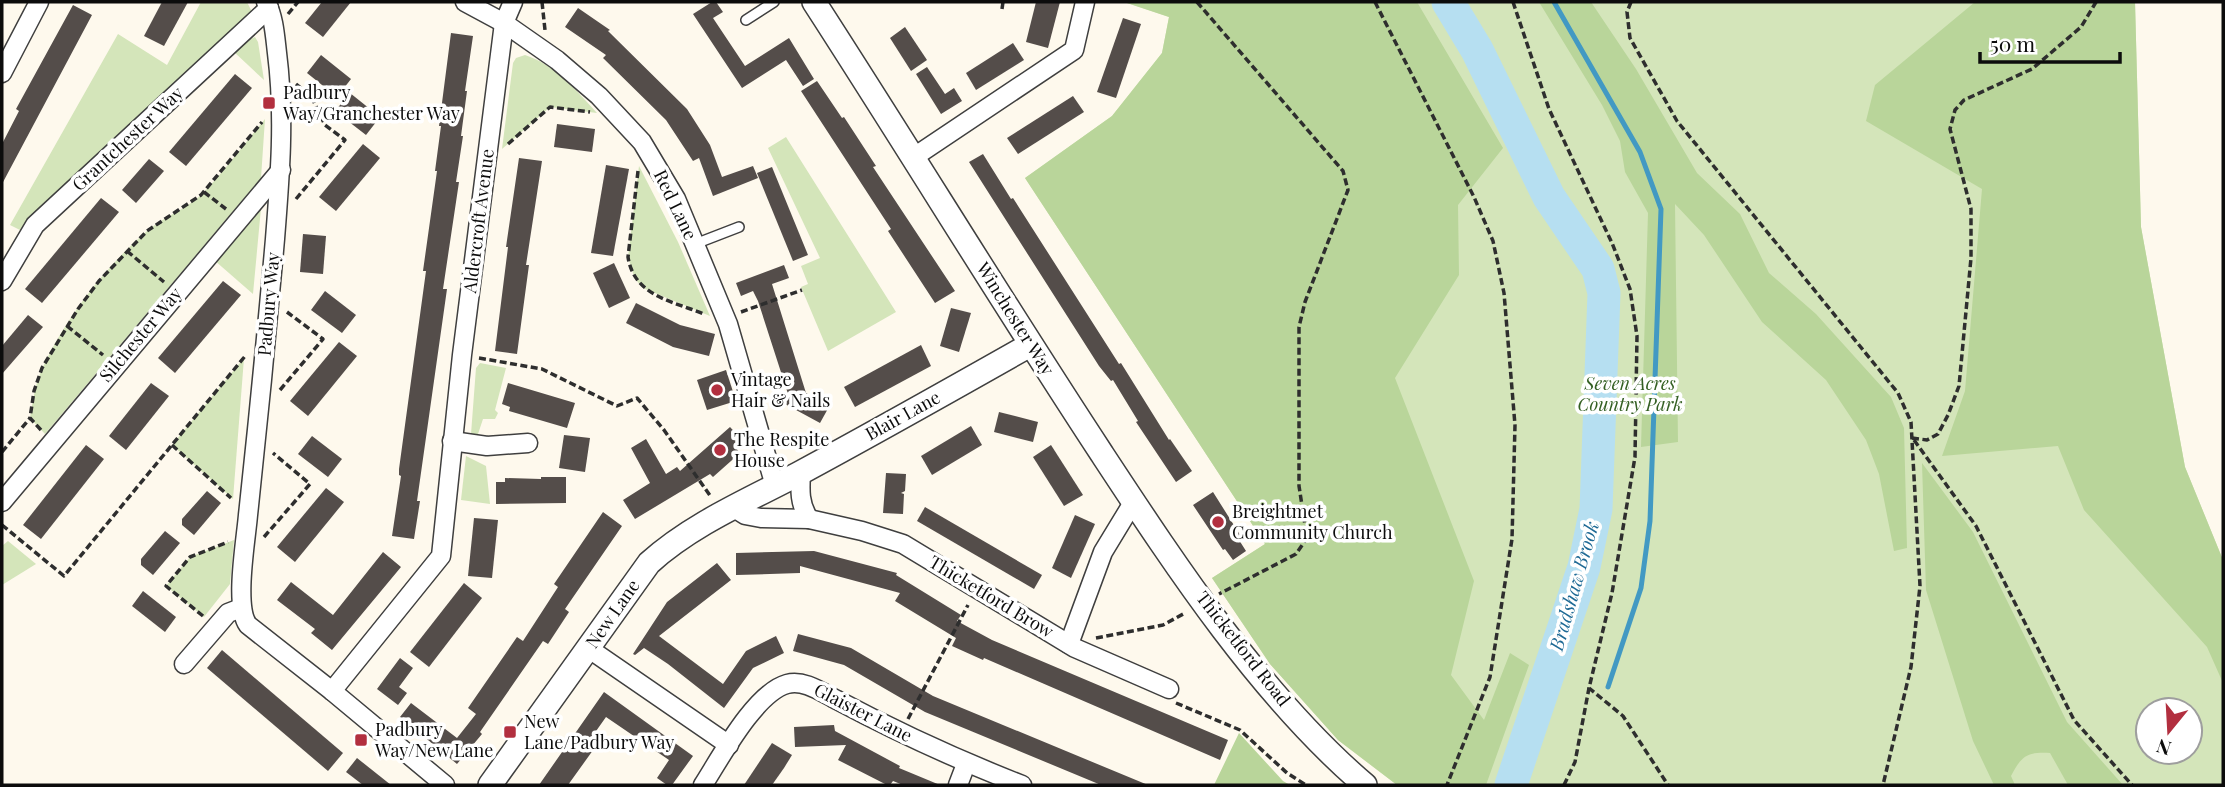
<svg xmlns="http://www.w3.org/2000/svg" width="2225" height="787" font-family="'Playfair Display',serif">
<style>
.green{fill:#d4e5ba;fill-rule:evenodd}
.forest{fill:#b9d59a}
.lines{fill:none;stroke-linecap:round;stroke-linejoin:round}
.stream{stroke:#4299c3;stroke-width:5}
.river{stroke:#b6dff1;stroke-width:33}
.building{fill:#544d4a}
.service-casing{stroke:#3f3f3f;stroke-width:12}
.minor-casing{stroke:#3f3f3f;stroke-width:21}
.tertiary-casing{stroke:#3f3f3f;stroke-width:26}
.path{stroke:#2e2e2e;stroke-width:3.5;stroke-dasharray:7 3.5;stroke-linecap:butt}
.service{stroke:#fff;stroke-width:9}
.minor{stroke:#fff;stroke-width:18}
.tertiary{stroke:#fff;stroke-width:23}
.poi-dot{fill:#b22f3f;stroke:#fff;stroke-width:2.5}
.labels{text-anchor:middle;stroke-width:7;stroke-linejoin:round;paint-order:stroke}
.poi-label{font-size:18px;fill:#0c0c0c;stroke:#fff;text-anchor:start}
.street-label{font-size:18px;fill:#0c0c0c;stroke:#fff}
.park-label{font-size:18px;font-style:italic;fill:#335f22;stroke:#fff}
.water-label{font-size:19px;font-style:italic;fill:#1f6a95;stroke:#fff}
</style>
<rect width="100%" height="100%" fill="#fef9ed"/>
<g class="green">
<polygon points="201,2 247,2 253,14 22,231 10,225 118,34 167,65"/>
<path d="M1124 2H2135L2141 227 2185 467 2223 560V785H1397L1338 740 1270 664 1212 578 1265 544 1025 178 1112 116 1162 53 1169 17ZM2148 710H2190V752H2148Z"/>
<polygon points="255,37 258,42 264,80 233,51 238,45"/>
<path d="M525 55C554 64 577 91 597 113L550 107 502 149 513 63 516 58Z"/>
<path d="M265 119 261 178 45 434 30 418C33 401 35 383 43 367 65 319 106 266 146 232 163 217 189 208 203 193 225 170 244 144 265 119Z"/>
<polygon points="786,137 896,312 828,351 801,287 808,284 801,266 820,258 768,148"/>
<polygon points="639,166 678,242 710,316 643,288 635,279 628,257"/>
<polygon points="261,208 253,294 214,260"/>
<polygon points="244,358 233,499 172,445"/>
<polygon points="480,363 506,368 495,410 498,413 495,419 483,419 478,434 471,434 476,368"/>
<polygon points="466,456 486,466 490,504 461,500"/>
<polygon points="234,540 230,584 204,617 166,586 190,557"/>
<polygon points="8,541 36,564 2,585 2,546"/>
</g>
<g class="forest">
<polygon points="1124,2 1417,2 1503,148 1458,205 1459,275 1395,378 1474,581 1451,675 1484,720 1510,653 1529,665 1486,785 1397,785 1338,740 1270,664 1212,578 1265,544 1025,178 1112,116 1162,53 1169,17"/>
<polygon points="1539,2 1591,2 1636,69 1697,173 1740,214 1769,273 1816,314 1891,397 1904,428 1907,548 1894,551 1879,474 1866,440 1826,380 1762,322 1704,235 1675,204 1678,442 1641,447 1648,213 1625,172 1620,141 1602,105"/>
<polygon points="1975,2 2135,2 2141,227 2185,467 2223,560 2223,683 2207,647 2084,510 2058,446 1942,456 1965,391 1982,189 1866,121 1875,85"/>
<path d="M1922 463 1973 532 2067 722 2123 785H2068L2050 753C2027 752 2022 755 2011 776L2015 785H1994L1973 741 1926 590Z"/>
<polygon points="1239,733 1283,781 1290,785 1214,785"/>
</g>
<g class="lines">
<polyline class="stream" points="1554,2 1640,152 1661,209 1650,521 1641,588 1608,687"/>
<polyline class="river" points="1448,2 1477,50 1549,197 1598,269 1604,293 1596,509 1584,567 1511,785"/>
</g>
<g class="building">
<polygon points="162,2 188,2 164,46 144,36"/>
<polygon points="322,2 351,2 323,37 305,23"/>
<polygon points="712,2 716,2 723,12 713,18 745,66 789,38 814,79 803,86 786,60 742,88 693,14"/>
<polygon points="1036,2 1060,2 1048,48 1026,42"/>
<polygon points="73,5 92,15 2,184 2,144 19,111 16,109"/>
<polygon points="578,8 610,30 608,31 687,109 710,145 722,177 753,166 758,178 713,196 699,158 693,161 666,120 603,58 606,55 565,27"/>
<polygon points="1123,18 1141,24 1116,98 1097,92"/>
<polygon points="905,27 927,60 911,71 890,38"/>
<polygon points="451,33 473,36 465,91 467,91 461,136 463,136 456,182 459,182 443,289 447,289 417,501 420,501 414,539 392,536 401,476 399,475 399,469 426,271 423,271 437,171 435,171 441,126 439,126"/>
<polygon points="1013,43 1024,60 976,90 966,73"/>
<polygon points="321,55 351,79 337,97 307,73"/>
<polygon points="927,67 945,94 954,88 962,101 941,114 916,74"/>
<polygon points="235,74 252,88 186,166 169,152"/>
<polygon points="817,81 842,118 844,117 876,166 873,167 955,291 935,303 888,231 891,229 801,91"/>
<polygon points="350,93 380,117 366,135 335,111"/>
<polygon points="1073,96 1084,112 1018,154 1007,138"/>
<polygon points="557,124 595,129 592,152 554,147"/>
<polygon points="363,144 380,158 336,211 319,197"/>
<polygon points="983,154 1011,199 1013,198 1119,364 1121,363 1169,440 1170,439 1192,471 1176,482 1136,422 1138,421 1113,380 1111,381 1099,366 969,162"/>
<polygon points="519,158 542,161 526,265 529,265 517,354 495,351 508,247 506,247"/>
<polygon points="149,159 164,171 136,203 122,190"/>
<polygon points="606,165 629,169 613,256 591,253"/>
<polygon points="772,167 808,255 793,261 757,173"/>
<polygon points="101,198 119,212 42,303 25,289"/>
<polygon points="303,234 326,236 323,274 300,272"/>
<polygon points="614,263 630,298 609,308 593,273"/>
<polygon points="784,265 789,278 772,284 806,393 830,405 820,423 785,404 789,397 758,301 753,291 741,296 736,283"/>
<polygon points="223,281 241,295 175,373 158,358"/>
<polygon points="325,291 356,315 342,333 311,310"/>
<polygon points="636,303 680,325 715,334 709,356 673,347 626,323"/>
<polygon points="951,308 971,313 959,352 940,346"/>
<polygon points="28,315 43,327 2,374 2,346"/>
<polygon points="339,342 357,356 308,416 290,401"/>
<polygon points="921,345 931,366 855,407 844,387"/>
<polygon points="726,370 736,401 707,410 697,380"/>
<polygon points="151,383 169,396 126,450 109,436"/>
<polygon points="508,383 575,403 567,428 509,411 510,407 502,404"/>
<polygon points="999,412 1038,422 1033,442 994,432"/>
<polygon points="971,426 982,445 932,475 921,456"/>
<polygon points="730,427 743,441 736,448 740,453 713,477 710,474 635,519 623,500 650,483 631,448 646,439 666,474 677,467 680,471"/>
<polygon points="564,435 590,438 585,472 559,468"/>
<polygon points="312,436 342,459 328,477 298,454"/>
<polygon points="86,445 104,459 41,539 23,525"/>
<polygon points="1051,445 1083,495 1064,506 1033,457"/>
<polygon points="886,473 906,474 905,491 901,493 904,494 903,514 883,513"/>
<polygon points="541,477 566,477 566,503 496,504 496,482 505,482 505,478 541,479"/>
<polygon points="326,488 344,502 295,562 277,547"/>
<polygon points="207,491 221,503 194,535 182,525 182,519"/>
<polygon points="1213,492 1242,538 1239,540 1246,551 1233,560 1225,549 1223,550 1193,505"/>
<polygon points="925,507 1042,575 1034,589 917,521"/>
<polygon points="603,512 622,526 565,609 569,612 548,644 543,641 480,732 482,734 457,764 400,717 411,703 457,738 476,714 468,708 517,637 523,641 558,587 554,584"/>
<polygon points="1075,515 1095,524 1071,578 1052,568"/>
<polygon points="474,518 498,520 492,578 468,576"/>
<polygon points="165,531 180,543 153,575 141,565 141,559"/>
<polygon points="814,551 897,573 896,575 961,615 957,621 992,640 1228,740 1220,760 984,658 983,660 952,646 956,638 895,601 900,593 800,566 800,573 736,575 736,553"/>
<polygon points="383,552 401,567 332,650 311,633 315,629 277,600 291,582 333,615"/>
<polygon points="717,563 731,580 659,636 723,684 746,651 776,636 784,653 753,668 724,708 668,664 644,648 635,655 633,654 667,602"/>
<polygon points="464,583 482,598 429,667 410,652"/>
<polygon points="143,591 176,617 165,632 132,606"/>
<polygon points="798,634 851,648 933,696 1148,785 1101,785 925,712 844,665 793,651"/>
<polygon points="222,650 343,753 328,771 207,668"/>
<polygon points="400,658 413,668 399,687 407,693 398,705 377,689"/>
<polygon points="604,692 693,756 672,785 667,785 657,778 669,760 606,717 589,741 596,746 568,785 539,785"/>
<polygon points="834,725 835,731 900,766 899,768 940,785 903,785 893,781 890,785 887,785 838,760 846,745 795,747 794,727"/>
<polygon points="772,743 792,755 784,768 772,785 744,785"/>
<polygon points="357,758 391,785 363,785 346,772"/>
</g>
<g class="lines">
<defs>
<g id="service">
<polyline points="746,20 774,2"/>
<polyline points="695,244 739,227"/>
</g>
<g id="minor">
<path d="M266 2C274 17 275 36 277 53 285 116 280 177 275 239 267 331 258 423 248 515 246 540 234 606 248 625L332 691 445 785"/>
<polyline points="465,2 504,23 557,60 599,96 642,142 676,199 728,324 775,486"/>
<polyline points="2,73 39,2"/>
<polyline points="914,157 1074,50 1085,2"/>
<polyline points="2,281 35,225 269,8"/>
<polyline points="452,441 487,446 528,443"/>
<path d="M801 472C800 490 799 503 809 519"/>
<polyline points="2,502 281,170"/>
<polyline points="734,508 745,515 761,518 809,519 862,531 903,544 1075,648 1169,689"/>
<polyline points="1069,644 1103,552 1134,501"/>
<polyline points="588,648 729,745"/>
<polyline points="184,664 228,613 241,608"/>
<polyline points="332,691 441,556 462,355 504,23 513,2"/>
<path d="M703 785C721 757 755 693 787 684 804 679 823 693 837 700 897 732 958 760 1022 785"/>
<polyline points="958,785 966,764"/>
</g>
<g id="tertiary">
<path d="M814 2C911 152 1004 305 1102 454 1177 568 1261 696 1365 785"/>
<path d="M490 785 649 563C692 524 749 500 800 473 878 431 954 388 1030 345"/>
</g>
</defs>
<use href="#service" class="service-casing"/>
<use href="#minor" class="minor-casing"/>
<use href="#tertiary" class="tertiary-casing"/>
<g class="path">
<polyline points="542,2 545,30"/>
<polyline points="1197,2 1343,171 1348,190 1305,302 1299,327 1299,486 1307,538 1296,554 1219,594"/>
<polyline points="1375,2 1474,197 1493,241 1504,293 1515,425 1512,539 1490,677 1447,785"/>
<polyline points="1513,2 1549,109 1612,243 1630,289 1637,336 1635,457 1612,593 1589,688 1623,716 1668,785"/>
<polyline points="1631,2 1627,12 1630,38 1677,121 1898,393 1911,422 1920,586 1911,667 1883,785"/>
<polyline points="1002,9 1003,2"/>
<polyline points="288,14 298,2"/>
<polyline points="508,144 550,107 590,112"/>
<path d="M638 171 628 257C634 296 672 301 704 314"/>
<polyline points="204,192 226,209"/>
<polyline points="296,199 345,140 325,125 311,96 296,84"/>
<polyline points="127,251 164,282"/>
<polyline points="741,312 802,290"/>
<polyline points="67,326 103,355"/>
<polyline points="479,358 542,369 617,406 637,398 664,430 711,497"/>
<polyline points="280,390 323,339 287,312"/>
<polyline points="41,430 30,418 34,391 42,368 78,309 99,281 147,231 201,195 262,122"/>
<polyline points="1912,438 1927,440 1938,434 1948,415 1959,386 1971,258 1971,209 1950,129 1955,110 1964,100 2032,69 2081,27 2096,2"/>
<polyline points="1914,440 1976,526 2074,720 2132,785"/>
<polyline points="172,445 231,498"/>
<polyline points="2,452 30,418"/>
<polyline points="2,525 64,576 246,355"/>
<polyline points="264,537 310,484 273,453"/>
<polyline points="203,616 166,586 190,557 228,542"/>
<polyline points="1096,638 1163,625 1185,613"/>
<polyline points="1176,703 1240,730 1287,773 1306,785"/>
<polyline points="908,719 968,605"/>
<polyline points="1564,785 1575,762 1589,688"/>
</g>
<use href="#service" class="service"/>
<use href="#minor" class="minor"/>
<use href="#tertiary" class="tertiary"/>
</g>
<g class="poi-dot">
<rect x="262" y="96" width="14" height="14" rx="3.5"/>
<circle cx="717" cy="390" r="7"/>
<circle cx="720" cy="450" r="7"/>
<circle cx="1218" cy="522" r="7"/>
<rect x="503" y="725" width="14" height="14" rx="3.5"/>
<rect x="354" y="733" width="14" height="14" rx="3.5"/>
</g>
<g class="labels">
<g class="poi-label">
<text x="283" y="99">Padbury<tspan x="283" dy="21">Way/Granchester Way</tspan></text>
<text x="731" y="386">Vintage<tspan x="731" dy="21">Hair &amp; Nails</tspan></text>
<text x="734" y="446">The Respite<tspan x="734" dy="21">House</tspan></text>
<text x="1232" y="518">Breightmet<tspan x="1232" dy="21">Community Church</tspan></text>
<text x="524" y="728">New<tspan x="524" dy="21">Lane/Padbury Way</tspan></text>
<text x="375" y="736">Padbury<tspan x="375" dy="21">Way/New Lane</tspan></text>
</g>
<g class="street-label">
<text transform="translate(128 139) rotate(-43)" y="6">Grantchester Way</text>
<text transform="translate(675 205) rotate(64)" y="6">Red Lane</text>
<text transform="translate(479 221) rotate(-83)" y="6">Aldercroft Avenue</text>
<text transform="translate(269 304) rotate(-85)" y="6">Padbury Way</text>
<text transform="translate(1015 319) rotate(58)" y="6">Winchester Way</text>
<text transform="translate(141 335) rotate(-50)" y="6">Silchester Way</text>
<text transform="translate(903 416) rotate(-29)" y="6">Blair Lane</text>
<text transform="translate(991 597) rotate(31)" y="6">Thicketford Brow</text>
<text transform="translate(613 614) rotate(-55)" y="6">New Lane</text>
<text transform="translate(1243 649) rotate(52)" y="6">Thicketford Road</text>
<text transform="translate(863 713) rotate(27)" y="6">Glaister Lane</text>
</g>
<g class="park-label">
<text x="1630" y="390">Seven Acres<tspan x="1630" dy="21">Country Park</tspan></text>
</g>
<g class="water-label">
<text transform="translate(1574 586) rotate(-74)" y="7">Bradshaw Brook</text>
</g>
</g>
<rect width="2225" height="787" fill="none" stroke="#0c0c0c" stroke-width="7"/>
<g transform="translate(2169 731) rotate(198)"><circle r="33" fill="#ffffff" stroke="#9e9e9e" stroke-width="2"/>
<path d="M0-5L12 26L0 18L-12 26Z" fill="#b22f3f"/>
<text y="-10" font-size="19" font-weight="bold" text-anchor="middle" fill="#0c0c0c">N</text>
</g>
<path d="M1980 52v10h140v-10" fill="none" stroke="#0c0c0c" stroke-width="3.5"/>
<text x="1990" y="52" font-size="21" fill="#0c0c0c" stroke="#ffffff" stroke-width="5" paint-order="stroke">50 m</text>
</svg>
